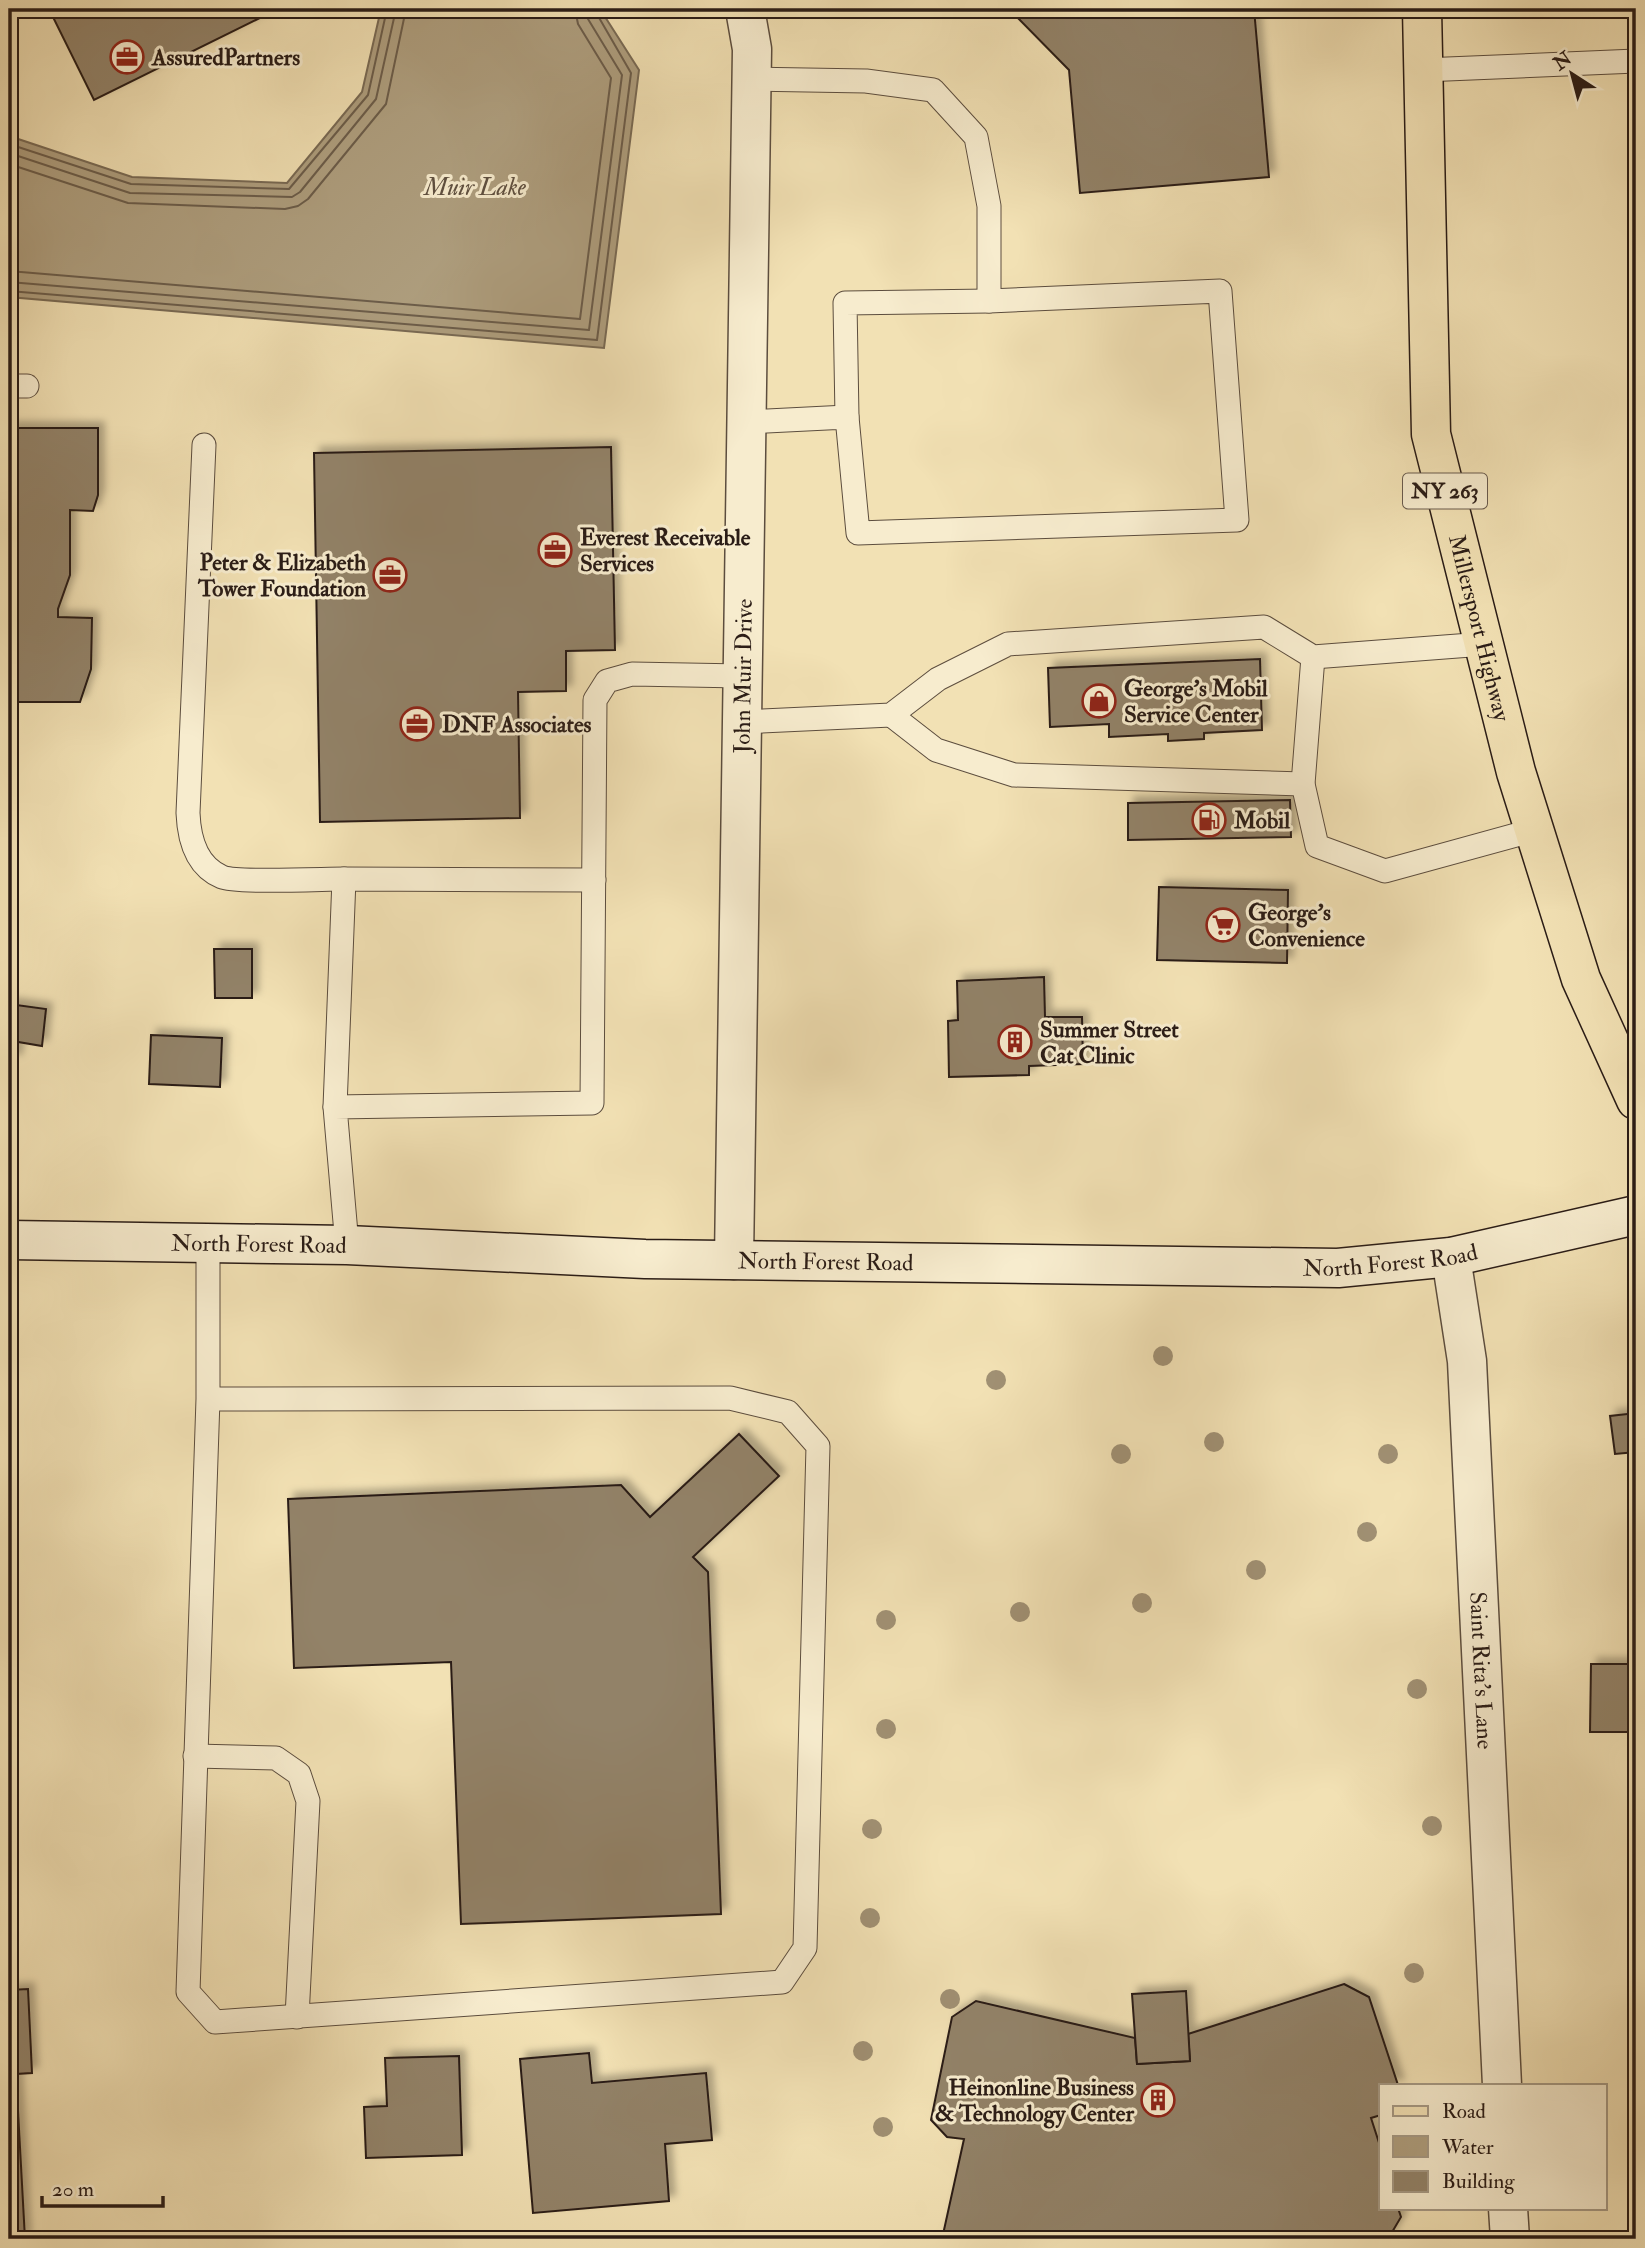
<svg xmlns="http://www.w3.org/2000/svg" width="1645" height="2248" font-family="'IM FELL Double Pica',serif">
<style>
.water{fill:#ae9e7e;stroke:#796a54;stroke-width:2}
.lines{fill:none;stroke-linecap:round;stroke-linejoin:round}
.shore{stroke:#6c5d4a;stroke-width:2}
.building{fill:#928268;stroke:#2a1c16;stroke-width:2;filter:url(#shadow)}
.lane-casing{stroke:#5c4d3e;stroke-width:25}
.street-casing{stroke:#5c4d3e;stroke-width:41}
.secondary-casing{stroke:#2a1c16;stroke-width:41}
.primary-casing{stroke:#2a1c16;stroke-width:41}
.lane{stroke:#f7ecce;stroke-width:23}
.street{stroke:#f7ecce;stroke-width:38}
.secondary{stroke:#f7ecce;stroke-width:38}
.primary{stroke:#f2e1b4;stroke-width:38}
.tree{fill:#a09073}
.labels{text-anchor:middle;stroke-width:6;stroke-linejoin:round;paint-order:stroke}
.shield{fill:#f7ecce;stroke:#685a4d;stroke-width:2}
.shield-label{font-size:21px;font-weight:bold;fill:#2a1c16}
.poi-label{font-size:23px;font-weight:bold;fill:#2a1c16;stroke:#f7ecce;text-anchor:start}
.street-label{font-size:23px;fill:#2a1c16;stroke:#f7ecce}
.water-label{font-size:24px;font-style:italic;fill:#5f5040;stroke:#f7ecce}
</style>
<defs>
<filter id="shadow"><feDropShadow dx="6" dy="-6" stdDeviation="3.5" flood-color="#0004"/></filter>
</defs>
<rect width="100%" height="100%" fill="#f2e1b4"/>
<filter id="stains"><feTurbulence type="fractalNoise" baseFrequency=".00286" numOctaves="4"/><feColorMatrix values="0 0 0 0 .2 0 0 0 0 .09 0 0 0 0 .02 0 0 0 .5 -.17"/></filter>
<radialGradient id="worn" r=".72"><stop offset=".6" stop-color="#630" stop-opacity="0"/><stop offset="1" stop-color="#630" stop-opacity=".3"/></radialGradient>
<polygon class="water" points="381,9 600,9 639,70 604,348 9,297 9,136 132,177 287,183 362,92"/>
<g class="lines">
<g class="shore">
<polyline points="9,144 131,184 289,189 368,95 387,9"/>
<polyline points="9,153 130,193 292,197 300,192 376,99 396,9"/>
<polyline points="9,164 128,203 285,209 298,206 308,199 386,104 406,9"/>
<polyline points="9,271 580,319 611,78 578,24 575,9"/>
<polyline points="9,282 589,330 622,75 588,19 585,9"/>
<polyline points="9,291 597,340 631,73 594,9"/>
</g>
</g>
<g class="building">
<polygon points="49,9 266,9 268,14 94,100"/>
<polygon points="1009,9 1254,9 1269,177 1080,193 1069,70"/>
<polygon points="9,428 98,428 98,495 93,511 70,510 70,575 58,609 58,617 92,618 91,669 80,702 9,702"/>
<polygon points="611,447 615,650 566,651 566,691 518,692 520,818 320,822 314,453"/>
<polygon points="1260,659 1262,730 1204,733 1204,739 1168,741 1168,734 1109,737 1109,724 1050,727 1048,668"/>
<polygon points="1290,800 1291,837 1128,840 1128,803"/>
<polygon points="1159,887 1288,890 1287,963 1157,960"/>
<polygon points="214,949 252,949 252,998 215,998"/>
<polygon points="1044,977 1045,1017 1082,1017 1083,1064 1029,1066 1029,1075 949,1077 948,1021 958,1020 957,981"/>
<polygon points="9,1004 46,1009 42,1046 18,1042 16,1060 9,1059"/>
<polygon points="151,1035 222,1038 220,1087 149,1084"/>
<polygon points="1636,1413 1636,1452 1615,1454 1610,1416"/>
<polygon points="739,1434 779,1476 693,1557 708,1572 721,1914 461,1924 451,1662 294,1668 288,1499 621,1485 650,1517"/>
<polygon points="1591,1664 1636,1664 1636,1732 1590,1732"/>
<polygon points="1344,1984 1369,1997 1398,2085 1381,2085 1381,2115 1371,2118 1381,2149 1381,2208 1398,2208 1401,2217 1388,2239 942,2239 964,2139 947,2137 931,2120 952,2017 976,2001 1135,2038 1137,2064 1190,2061 1188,2034"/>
<polygon points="28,1989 32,2073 16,2074 25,2239 9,2239 9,1990"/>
<polygon points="1186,1991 1190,2061 1137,2064 1132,1994"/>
<polygon points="589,2053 592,2083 706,2073 712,2140 665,2144 669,2201 533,2213 520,2059"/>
<polygon points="459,2056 462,2155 366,2158 364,2107 387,2106 385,2058"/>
</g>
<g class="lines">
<defs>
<g id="lane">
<polyline points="1423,70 1636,61"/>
<polyline points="9,386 27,386"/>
<polyline points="847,417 845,303 989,301"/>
<polyline points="746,422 847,417 858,533 1237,520 1220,291 989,301 989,206 976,137 933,90 866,81 751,79"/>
<path d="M204 445 188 813C189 838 196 866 222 877 236 883 323 879 344 879"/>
<polyline points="1313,657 1303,784 1317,846 1385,871 1534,830"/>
<polyline points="891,715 936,750 1014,775 1303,784"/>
<polyline points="741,722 891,715 938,679 1008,644 1264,627 1313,657 1484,644"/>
<polyline points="335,1107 344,879 594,880"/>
<polyline points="347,1245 335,1107 592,1103 595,700 607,681 632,674 742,676"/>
<polyline points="208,1399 730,1398 788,1412 818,1446 805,1948 782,1982 215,2022 188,1992 208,1399 208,1242"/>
<polyline points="195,1756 276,1758 299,1774 308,1801 297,2017"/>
</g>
<g id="street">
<path id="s1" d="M1451 1257 1467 1361 1502 2085"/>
<path id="s2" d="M734 1260 752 49 745 9"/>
<polyline points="1508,2208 1510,2239"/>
</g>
<g id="secondary">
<path id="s3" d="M9 1240 347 1245 645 1259 1338 1268 1451 1257 1636 1215"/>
</g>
<g id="primary">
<path id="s4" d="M1422 9 1431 434 1516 772 1581 979 1636 1100"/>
</g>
</defs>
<use href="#lane" class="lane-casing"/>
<use href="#street" class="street-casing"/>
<use href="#secondary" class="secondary-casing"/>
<use href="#primary" class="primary-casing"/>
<use href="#lane" class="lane"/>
<use href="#street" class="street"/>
<use href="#secondary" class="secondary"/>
<use href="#primary" class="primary"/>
</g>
<g class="tree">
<circle cx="1163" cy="1356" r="10"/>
<circle cx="996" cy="1380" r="10"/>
<circle cx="1214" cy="1442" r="10"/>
<circle cx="1121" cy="1454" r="10"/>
<circle cx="1388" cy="1454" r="10"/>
<circle cx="1367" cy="1532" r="10"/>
<circle cx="1256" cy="1570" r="10"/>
<circle cx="1142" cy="1603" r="10"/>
<circle cx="1020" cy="1612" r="10"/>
<circle cx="886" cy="1620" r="10"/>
<circle cx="1417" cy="1689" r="10"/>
<circle cx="886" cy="1729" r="10"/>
<circle cx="1432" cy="1826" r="10"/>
<circle cx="872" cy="1829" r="10"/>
<circle cx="870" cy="1918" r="10"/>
<circle cx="1414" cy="1973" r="10"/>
<circle cx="950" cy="1999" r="10"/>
<circle cx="863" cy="2051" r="10"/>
<circle cx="883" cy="2127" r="10"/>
</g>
<defs>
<symbol id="office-ring" viewBox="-11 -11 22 22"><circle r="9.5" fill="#f7ecce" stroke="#8f2418" stroke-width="1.5"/><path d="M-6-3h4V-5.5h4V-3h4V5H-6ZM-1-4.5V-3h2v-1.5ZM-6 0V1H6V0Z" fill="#8f2418"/></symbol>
<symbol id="shop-ring" viewBox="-11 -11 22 22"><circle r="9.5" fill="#f7ecce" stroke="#8f2418" stroke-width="1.5"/><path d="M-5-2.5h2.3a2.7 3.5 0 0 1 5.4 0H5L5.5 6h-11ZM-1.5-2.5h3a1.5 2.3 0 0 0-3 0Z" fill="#8f2418"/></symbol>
<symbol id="fuel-ring" viewBox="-11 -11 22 22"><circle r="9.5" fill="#f7ecce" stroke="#8f2418" stroke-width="1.5"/><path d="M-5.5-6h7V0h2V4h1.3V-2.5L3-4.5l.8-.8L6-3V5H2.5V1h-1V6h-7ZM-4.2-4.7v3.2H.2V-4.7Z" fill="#8f2418"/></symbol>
<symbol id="supermarket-ring" viewBox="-11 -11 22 22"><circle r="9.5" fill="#f7ecce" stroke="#8f2418" stroke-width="1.5"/><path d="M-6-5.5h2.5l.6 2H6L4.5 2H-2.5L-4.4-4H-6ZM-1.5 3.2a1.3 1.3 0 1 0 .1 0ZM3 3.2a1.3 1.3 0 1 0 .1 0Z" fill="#8f2418"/></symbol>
<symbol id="building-ring" viewBox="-11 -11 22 22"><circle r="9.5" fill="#f7ecce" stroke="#8f2418" stroke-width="1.5"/><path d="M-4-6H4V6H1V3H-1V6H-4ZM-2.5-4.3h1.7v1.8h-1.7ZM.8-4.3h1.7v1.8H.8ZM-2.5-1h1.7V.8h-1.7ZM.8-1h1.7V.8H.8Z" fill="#8f2418"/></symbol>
</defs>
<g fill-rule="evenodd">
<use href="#office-ring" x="108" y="38" width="38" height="38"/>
<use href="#office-ring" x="536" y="531" width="38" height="38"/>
<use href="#office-ring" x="371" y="556" width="38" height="38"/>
<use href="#shop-ring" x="1080" y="682" width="38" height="38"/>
<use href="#office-ring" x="398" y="705" width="38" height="38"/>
<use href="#fuel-ring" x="1190" y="801" width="38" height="38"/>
<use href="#supermarket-ring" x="1204" y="906" width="38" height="38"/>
<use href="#building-ring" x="996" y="1023" width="38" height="38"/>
<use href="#building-ring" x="1139" y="2081" width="38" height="38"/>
</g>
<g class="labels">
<rect class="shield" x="1403" y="473.5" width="84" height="35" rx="5"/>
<g class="shield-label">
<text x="1445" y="498">NY 263</text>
</g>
<g class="poi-label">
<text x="152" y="65">AssuredPartners</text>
<text x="580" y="545">Everest Receivable<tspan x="580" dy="26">Services</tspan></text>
<text x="366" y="570" text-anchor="end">Peter &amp; Elizabeth<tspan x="366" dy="26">Tower Foundation</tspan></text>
<text x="1124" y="696">George's Mobil<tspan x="1124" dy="26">Service Center</tspan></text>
<text x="442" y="732">DNF Associates</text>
<text x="1234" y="828">Mobil</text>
<text x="1248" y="920">George's<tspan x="1248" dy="26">Convenience</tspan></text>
<text x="1040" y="1037">Summer Street<tspan x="1040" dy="26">Cat Clinic</tspan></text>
<text x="1134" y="2095" text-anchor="end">Heinonline Business<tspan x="1134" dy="26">&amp; Technology Center</tspan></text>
</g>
<g class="street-label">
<text dy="8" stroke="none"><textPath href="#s4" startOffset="625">Millersport Highway</textPath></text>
<text dy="8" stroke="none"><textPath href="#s2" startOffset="584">John Muir Drive</textPath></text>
<text dy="8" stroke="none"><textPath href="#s3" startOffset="250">North Forest Road</textPath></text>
<text dy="8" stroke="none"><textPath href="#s3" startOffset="1382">North Forest Road</textPath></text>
<text dy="8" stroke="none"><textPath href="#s3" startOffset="817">North Forest Road</textPath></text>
<text dy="8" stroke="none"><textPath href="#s1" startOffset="415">Saint Rita's Lane</textPath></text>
</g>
<g class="water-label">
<text x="475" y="195">Muir Lake</text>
</g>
</g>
<rect width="1645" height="2248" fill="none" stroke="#f2e1b4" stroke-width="35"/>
<rect x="10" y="10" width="1624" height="2227" fill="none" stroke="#2a1c16" stroke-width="3.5"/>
<rect x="18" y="18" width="1610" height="2213" fill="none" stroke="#2a1c16" stroke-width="2"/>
<rect x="1379" y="2084" width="228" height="126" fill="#f7ecce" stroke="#a59984" stroke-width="2"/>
<rect x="1393" y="2106" width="35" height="10" fill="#f2e1b4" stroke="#a59984" stroke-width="2"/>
<text x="1442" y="2118" font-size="21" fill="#2a1c16">Road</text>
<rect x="1393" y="2136" width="35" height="21" fill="#ae9e7e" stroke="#a59984" stroke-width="2"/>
<text x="1442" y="2154" font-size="21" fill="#2a1c16">Water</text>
<rect x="1393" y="2171" width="35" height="21" fill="#928268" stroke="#a59984" stroke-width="2"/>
<text x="1442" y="2188" font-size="21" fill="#2a1c16">Building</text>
<g transform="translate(1572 74) rotate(324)" stroke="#f7ecce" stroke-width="5" paint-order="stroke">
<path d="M0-5L12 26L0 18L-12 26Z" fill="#2a1c16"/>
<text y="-10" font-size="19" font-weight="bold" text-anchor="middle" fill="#2a1c16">N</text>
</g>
<path d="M42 2196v10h121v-10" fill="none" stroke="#2a1c16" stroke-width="3.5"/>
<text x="52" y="2196" font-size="21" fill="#2a1c16" stroke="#f7ecce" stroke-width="5" paint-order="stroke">20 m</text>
<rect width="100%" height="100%" filter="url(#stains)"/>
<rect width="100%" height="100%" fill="url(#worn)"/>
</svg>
